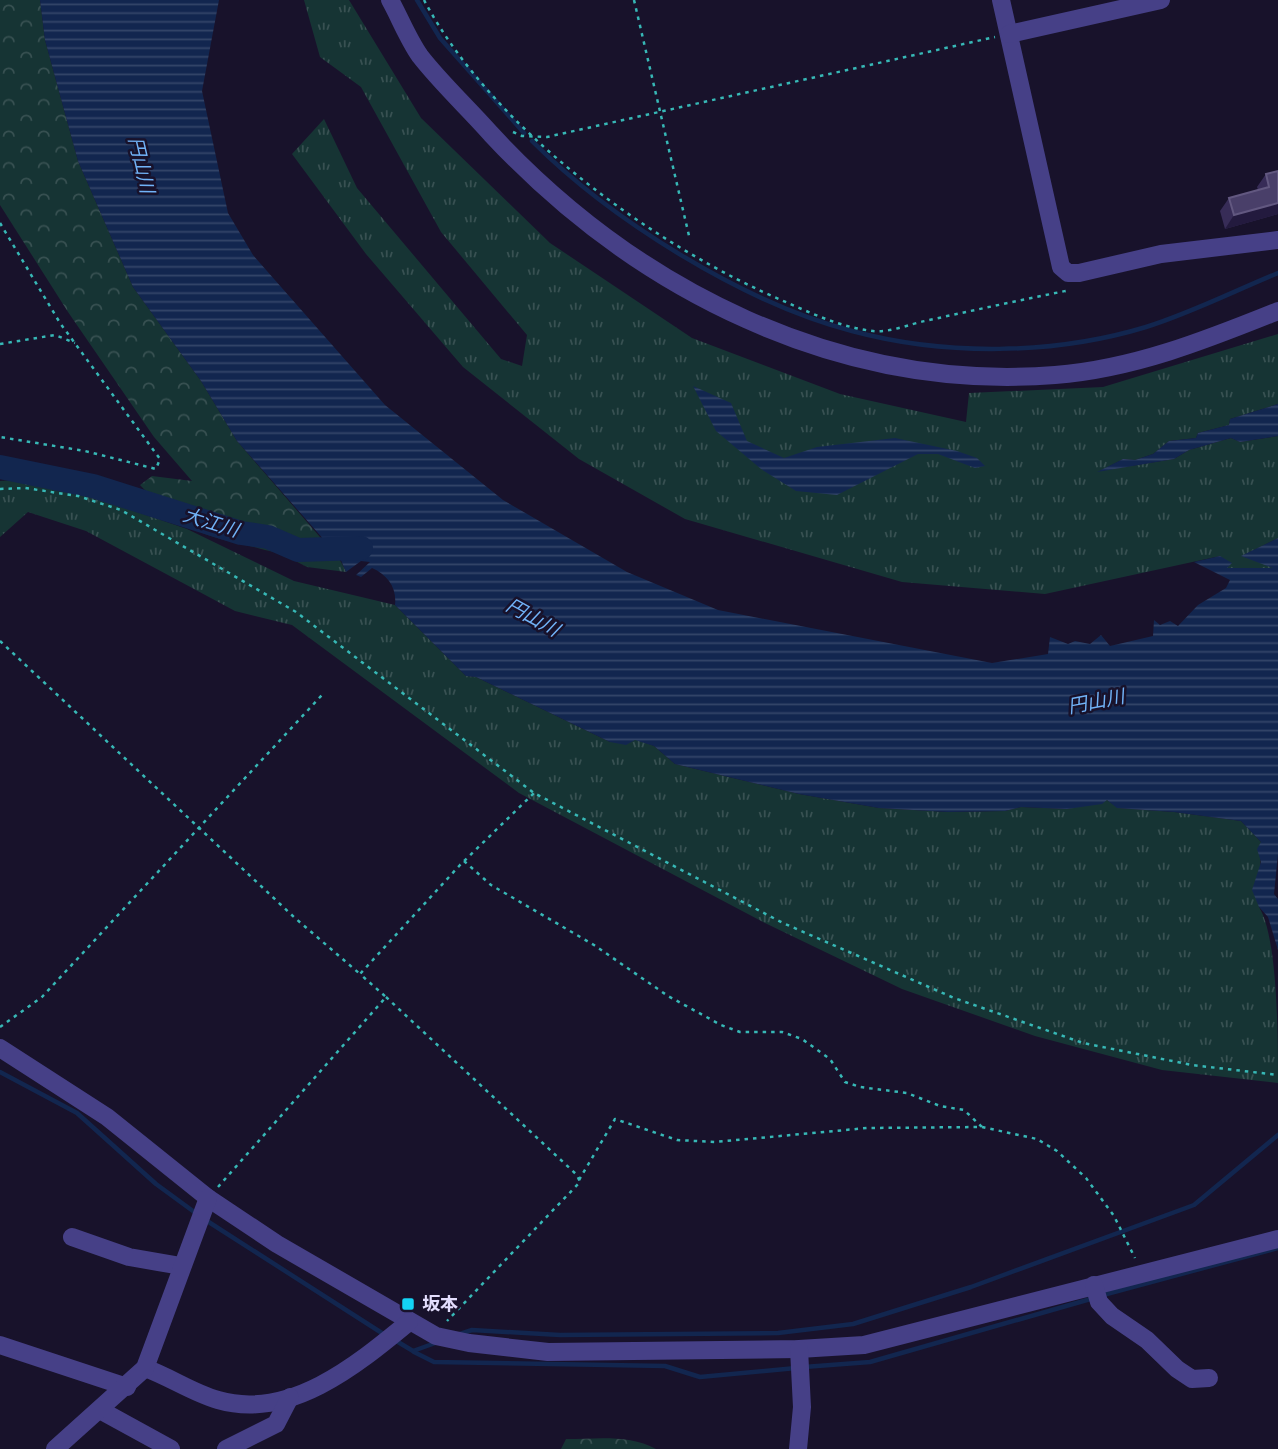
<svg xmlns="http://www.w3.org/2000/svg" width="1278" height="1449" font-family="'Fira Sans','Noto Sans JP',sans-serif">
<style>
.grass{fill:url(#grass-tufts)}
.forest{fill:url(#forest-crowns)}
.water{fill:url(#water-rules)}
.lines{fill:none;stroke-linecap:round;stroke-linejoin:round}
.stream{stroke:#12264f;stroke-width:4.5}
.river{stroke:#12264f;stroke-width:24}
.path{stroke:#37b8b6;stroke-width:2.5;stroke-dasharray:3.5 5;stroke-linecap:butt}
.minor{stroke:#464087;stroke-width:18}
.wall{fill:#372c57}
.shaded-wall{fill:#231a3e}
.building{fill:#493f69;stroke:#625880;stroke-width:2}
.poi-dot{fill:#13d3f4;stroke:#18122b;stroke-width:2.5}
.labels{text-anchor:middle;stroke-width:5;stroke-linejoin:round;paint-order:stroke}
.poi-label{font-size:18px;font-weight:bold;fill:#e3defd;stroke:#18122b;text-anchor:start}
.water-label{font-size:19px;font-style:italic;fill:#71b3f8;stroke:#18122b}
</style>
<defs>
<pattern id="grass-tufts" width="24" height="20" patternUnits="userSpaceOnUse" patternTransform="scale(1.75)"><rect width="24" height="20" fill="#163434"/><path d="M3 7l-1-3M5 7V3M7 7l1-3M15 17l-1-3M17 17v-4M19 17l1-3" fill="none" stroke="#385152"/></pattern>
<pattern id="forest-crowns" width="20" height="18" patternUnits="userSpaceOnUse" patternTransform="scale(1.75)"><rect width="20" height="18" fill="#163434"/><path d="M2 6a3 3 0 1 1 6 0M12 15a3 3 0 1 1 6 0" fill="none" stroke="#385152"/></pattern>
<pattern id="water-rules" width="6" height="5" patternUnits="userSpaceOnUse" patternTransform="scale(1.75)"><rect width="6" height="5" fill="#12264f"/><path d="M0 2.5h6" fill="none" stroke="#344569"/></pattern>
</defs>
<rect width="100%" height="100%" fill="#18122b"/>
<g class="grass">
<polygon points="304,0 349,0 421,118 550,243 692,338 840,394 966,422 969,393 1103,387 1278,334 1278,404 1230,419 1229,425 1198,433 1196,438 1169,441 1153,454 1135,460 1123,459 1100,471 1174,459 1189,450 1231,438 1240,442 1278,436 1278,538 1242,556 1276,568 1225,568 1220,556 1045,594 902,582 685,519 579,459 463,367 366,254 292,154 324,119 357,188 501,359 522,366 527,335 441,232 361,87 320,57"/>
<path d="M14 480 62 486 187 529 294 581 395 605 466 676 476 677 610 742 635 739 654 746 675 764 799 794 879 808 948 812 1005 811 1021 807 1067 809 1107 800 1118 808 1174 812 1241 821 1261 842 1259 907C1278 937 1278 1039 1278 1083L1162 1070 1035 1036 902 989 765 923 519 793 292 625 235 611 86 531 28 512 0 537V481Z"/>
<path d="M316 543C332 546 340 558 346 572L307 567 278 552Z"/>
</g>
<g class="forest">
<path d="M0 0H40L45 40 78 161 133 287 201 381 237 441 326 544C308 541 295 552 278 552 268 552 256 547 246 545 191 533 178 525 140 485L152 476 192 481 154 437 68 312 0 205Z"/>
<path d="M566 1439C596 1439 629 1434 656 1449H561Z"/>
</g>
<g class="water">
<path d="M40 0H219L202 91 228 213 253 255 385 405 503 500 627 572 718 610 992 663 1048 654 1050 637 1068 644 1075 641 1090 644 1101 635 1110 646 1153 636 1154 620 1160 625 1170 621 1178 626 1198 605 1226 588 1230 580 1194 562 1220 556 1232 563 1227 568H1273L1241 556 1278 538V854L1274 894 1278 899V950L1268 917 1259 907 1252 890 1261 862 1257 849 1261 842 1241 821 1174 812 1117 808 1107 800 1102 804 1067 809 1021 807 1005 811 948 812 879 808 799 794 675 764 654 746 635 740 626 745 610 742 476 677 466 676 395 605C397 588 388 575 372 568L361 577 356 575 370 562 361 561 346 572 340 558 237 441 201 381 133 287 78 161 45 40Z"/>
<polygon points="693,386 731,403 747,441 784,458 817,447 895,438 957,451 977,458 985,466 975,468 938,454 918,454 837,495 796,491 761,469 716,431"/>
<polygon points="1278,404 1278,436 1240,442 1231,438 1189,450 1174,459 1097,472 1123,459 1135,460 1153,454 1169,441 1196,438 1198,433 1229,425 1230,419"/>
</g>
<g class="lines">
<g class="stream">
<polyline points="417,0 440,38 524,133"/>
<path d="M532 141C611 220 744 303 852 331 945 356 1054 355 1146 327 1191 313 1234 291 1278 273"/>
<polyline points="0,1072 77,1113 156,1184 197,1214"/>
<polyline points="204,1219 385,1335"/>
<polyline points="1103,1295 1278,1248"/>
<polyline points="460,1334 472,1330 560,1335 778,1333 853,1324 971,1287 1194,1205 1278,1135"/>
<polyline points="393,1339 413,1351 438,1342"/>
<polyline points="414,1352 434,1362 665,1366 700,1377 796,1368"/>
<polyline points="804,1367 870,1362 1094,1298"/>
</g>
<polyline class="river" points="0,467 93,486 241,533 268,537 298,550 361,548"/>
<g class="path">
<path d="M424 0C493 130 655 247 788 303 815 315 844 328 873 331 889 333 910 324 925 321 974 310 1022 300 1070 290"/>
<polyline points="634,0 690,240"/>
<polyline points="513,132 522,136 547,137 995,37"/>
<polyline points="0,223 60,323 160,459 156,469 85,451 0,437"/>
<polyline points="0,344 55,335 75,343"/>
<polyline points="0,489 25,488 78,496 121,510 296,612 534,793 783,923 954,998 1083,1043 1192,1065 1278,1075"/>
<polyline points="0,641 295,918 360,974"/>
<polyline points="464,861 491,885 594,945 668,996 721,1025 740,1032 782,1032 802,1039 830,1059 845,1082 860,1087 907,1093 940,1106 964,1110 982,1127"/>
<polyline points="386,997 577,1175 580,1182 447,1321"/>
<polyline points="0,1027 42,997 322,695"/>
<polyline points="579,1180 615,1119 677,1140 715,1142 867,1128 982,1127 1037,1139 1057,1151 1086,1178 1114,1216 1135,1258"/>
<polyline points="218,1187 386,997 360,974 460,865 534,793"/>
</g>
<g class="minor">
<path d="M390 0C400 18 408 39 420 56 441 83 468 108 491 134 636 290 839 392 1055 375 1133 369 1206 340 1278 311"/>
<polyline points="1001,0 1061,267 1068,273 1079,273 1161,254 1278,240"/>
<polyline points="1009,34 1161,0"/>
<polyline points="0,1048 107,1117 208,1198 277,1244 436,1336 469,1343 548,1352 799,1349 864,1345 1278,1239"/>
<polyline points="72,1237 129,1257 181,1266"/>
<polyline points="1094,1285 1099,1302 1112,1316 1147,1340 1177,1369 1192,1379 1209,1378"/>
<polyline points="0,1345 127,1387"/>
<path d="M145 1368C170 1377 193 1393 218 1400 290 1421 358 1364 409 1322"/>
<polyline points="100,1410 171,1449"/>
<polyline points="55,1449 145,1368 208,1198"/>
<polyline points="226,1449 276,1424 290,1397"/>
<polyline points="798,1449 802,1407 799,1349"/>
</g>
</g>
<polygon class="wall" points="1278,171 1278,214 1225,229 1220,211 1229,198 1258,190 1257,187 1266,174"/>
<polygon class="shaded-wall" points="1278,203 1278,214 1225,229 1234,215"/>
<polygon class="building" points="1278,171 1278,203 1234,215 1229,198 1269,187 1266,174"/>
<rect class="poi-dot" x="401" y="1297" width="14" height="14" rx="3.5"/>
<g class="labels">
<g class="poi-label">
<text x="422" y="1310">坂本</text>
</g>
<g class="water-label">
<text transform="translate(142 165) rotate(77)" y="7">円山川</text>
<text transform="translate(211 522) rotate(17)" y="7">大江川</text>
<text transform="translate(533 617) rotate(29)" y="7">円山川</text>
<text transform="translate(1096 701) rotate(-11)" y="7">円山川</text>
</g>
</g>
</svg>
